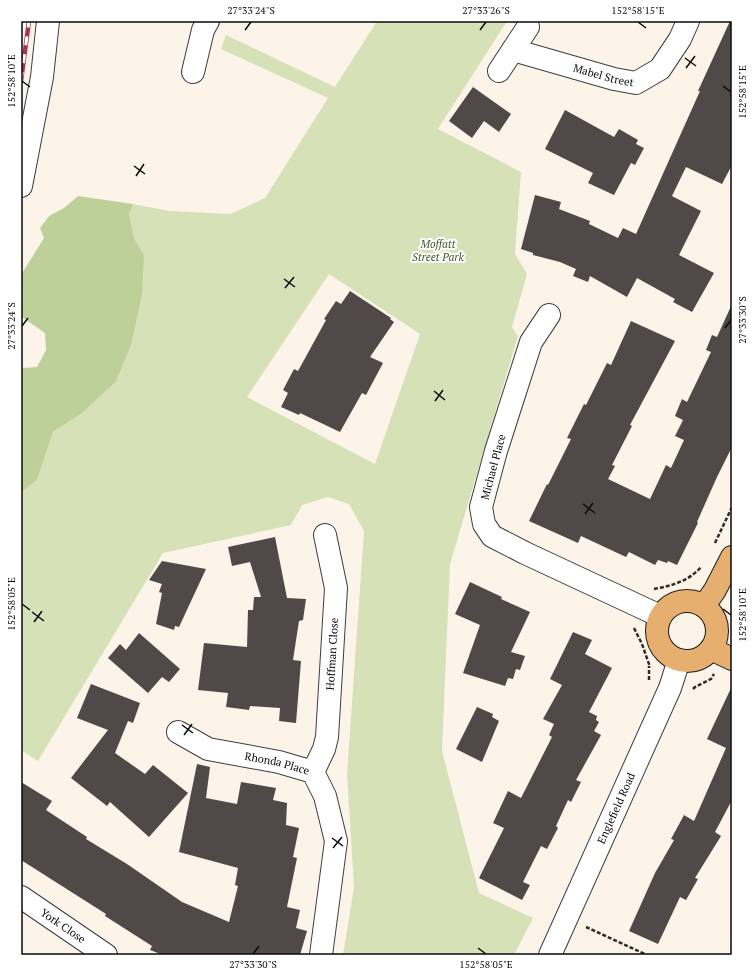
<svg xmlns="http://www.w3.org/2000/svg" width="753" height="976" font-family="'PT Serif',serif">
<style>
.green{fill:#d6e1b8;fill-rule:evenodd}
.forest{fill:#bed09a}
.building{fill:#514948}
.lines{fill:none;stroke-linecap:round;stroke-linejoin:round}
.minor-casing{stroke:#3d3d3d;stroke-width:24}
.major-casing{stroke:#1b1b1b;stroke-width:24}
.path{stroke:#2c2c2c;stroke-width:2.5;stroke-dasharray:4 2;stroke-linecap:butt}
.minor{stroke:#fff;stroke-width:22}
.major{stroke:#e6af6f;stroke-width:22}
.rail-casing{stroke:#a63553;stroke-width:4.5}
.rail{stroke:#fff;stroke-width:3;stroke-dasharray:9;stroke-linecap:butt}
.ticks{fill:none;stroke:#0a0a0a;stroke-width:1.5}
.labels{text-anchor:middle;stroke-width:4;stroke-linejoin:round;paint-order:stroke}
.street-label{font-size:11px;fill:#0a0a0a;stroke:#fff}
.park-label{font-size:11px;font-style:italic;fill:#3a5824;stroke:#fff}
.neatline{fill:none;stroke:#0a0a0a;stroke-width:1.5}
.ticks-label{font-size:10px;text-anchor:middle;fill:#0a0a0a}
</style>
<rect width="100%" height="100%" fill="#fcf4e9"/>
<path class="green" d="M377 21H507L438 129 521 172 515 254 527 274 512 327 518 336 450 564 442 751 479 893 533 918 514 955H343L354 887 347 774 364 531 349 504 328 497 302 505 291 525 163 553 38 761 21 750V492L37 480 53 432 81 414 144 255 134 238 129 213 133 204 170 211 231 214 265 198 328 98 221 49 226 35 335 87ZM329 274 420 334 375 464 247 397Z"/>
<polygon class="forest" points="78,196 133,204 129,213 134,238 144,255 142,294 131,345 116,381 81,414 53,432 37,480 21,492 21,368 37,367 46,350 45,333 22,317 21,275 44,238 40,228 49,216 64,208"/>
<g class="building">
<polygon points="730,21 732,21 732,165 722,184 686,167 672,196 701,211 679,255 714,273 692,312 673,302 675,299 637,278 627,297 590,276 588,282 573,276 576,269 560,262 533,255 533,253 521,249 535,195 561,202 559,209 590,221 589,224 618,238 623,228 636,234 700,91 698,91"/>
<polygon points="473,87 511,114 499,132 484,121 472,138 449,121"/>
<polygon points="565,110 614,137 619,129 638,140 636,144 644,148 635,165 631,163 614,195 588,183 593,173 545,149"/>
<polygon points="350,291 391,318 390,319 394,322 370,357 383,363 366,395 362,393 340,432 300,413 299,415 281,407 288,393 283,390 294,369 298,371 326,320 324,319 336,301 341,304"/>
<polygon points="732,304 732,447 717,477 697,522 698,523 677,565 668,561 667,563 658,560 655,565 629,552 626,557 581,536 578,543 529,521 547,484 548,485 571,439 567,438 584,404 586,405 607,363 611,365 631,321 675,341 630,425 632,426 612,465 615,466 608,479 650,499 666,465 671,468 684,440 675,436 683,420 675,416 682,399 687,402 711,352 706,350 712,335 717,337"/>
<polygon points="275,537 287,598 306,599 303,620 299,621 293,660 301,661 296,723 279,721 280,708 250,706 249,710 226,707 228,693 198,690 204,643 247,647 248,610 253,610 254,597 261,597 250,562 232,566 228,547"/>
<polygon points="162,561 206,569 179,627 175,626 174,630 156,624 162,593 159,592 162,584 149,580"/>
<polygon points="470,582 502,597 501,599 530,612 511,652 525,656 520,670 516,669 513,679 508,678 505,686 463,673 480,625 455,614"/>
<polygon points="573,632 592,640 585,654 612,668 589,712 597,716 596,720 599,722 594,731 601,735 576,780 581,782 571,802 568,800 556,826 558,828 547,849 541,846 523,882 530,885 522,900 479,878 504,828 493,823 508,791 521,798 552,737 549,735 554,724 543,719 562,685 550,679"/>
<polygon points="139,633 180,669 169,682 162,677 148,693 108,658 120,644 126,650"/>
<polygon points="91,684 140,703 133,723 128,721 115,753 145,774 153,765 188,793 149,837 110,802 107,806 71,778 108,730 77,718"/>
<polygon points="732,686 732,800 715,832 721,836 695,878 698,879 686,900 680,897 658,944 629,931 655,873 674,840 671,839 684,815 694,821 726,748 707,739"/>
<polygon points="477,707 493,714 492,717 499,721 482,762 456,749"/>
<polygon points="197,764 210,767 206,798 237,804 241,782 276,788 273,800 287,803 286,825 299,828 293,857 297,858 287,907 300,910 296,928 307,931 300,955 163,955 150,950 152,946 105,916 106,914 21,860 21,782 52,801 46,810 87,837 86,839 127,864 182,902 229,922 238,886 235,885 238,868 179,852"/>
</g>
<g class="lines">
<defs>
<g id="minor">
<path id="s1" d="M513 50 614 79 636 83 660 69 680 39 688 21"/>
<polyline points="499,71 528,27"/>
<polyline points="193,72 203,30 208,21"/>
<polyline points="21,186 42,77 48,21"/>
<polyline points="549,315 531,342 496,451 481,507 484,524 492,536 525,553 660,616"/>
<path id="s2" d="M178 732 208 749 279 762 313 772 325 796 336 841 321 955"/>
<path id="s3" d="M313 772 324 749 327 737 336 588 325 535"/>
<path id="s4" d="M21 897 106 955"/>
<path id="s5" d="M550 955 670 688 679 660"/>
</g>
<g id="major">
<circle cx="687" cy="631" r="30"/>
<polyline points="704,606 715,590 732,557"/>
<polyline points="711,649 732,659"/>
</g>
</defs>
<use href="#minor" class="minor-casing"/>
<use href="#major" class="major-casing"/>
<g class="path">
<polyline points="715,543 732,507"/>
<path d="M654 589C671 586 689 581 701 567"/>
<polyline points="634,628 642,644 650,667"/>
<polyline points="649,680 649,666"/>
<polyline points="693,689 695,687 711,679 714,674"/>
<polyline points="586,927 647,955"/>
</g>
<use href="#minor" class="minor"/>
<use href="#major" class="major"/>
<defs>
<polyline id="rail" points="21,81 29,21"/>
</defs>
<use href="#rail" class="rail-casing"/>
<use href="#rail" class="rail"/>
</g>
<path class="ticks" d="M638 22 646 28M245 30 251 22M480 30 486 22M685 58 696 66M686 68 695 56M22 81 30 87M723 86 731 92M134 166 145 174M136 176 144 164M284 279 295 287M285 288 294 277M22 326 28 318M725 328 731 320M434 391 445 400M435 401 443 390M583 504 595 513M585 514 593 503M22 604 30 610M723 609 731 615M32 612 44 621M34 622 42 611M182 725 193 733M184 735 192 724M332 838 343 846M333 848 342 837M478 948 486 954M253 954 259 946"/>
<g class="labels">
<g class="street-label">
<text dy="4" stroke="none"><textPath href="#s1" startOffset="94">Mabel Street</textPath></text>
<text transform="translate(493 467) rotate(-75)" y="4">Michael Place</text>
<text dy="4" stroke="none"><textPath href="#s3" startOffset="121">Hoffman Close</textPath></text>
<text dy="4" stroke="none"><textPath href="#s2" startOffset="105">Rhonda Place</textPath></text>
<text dy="4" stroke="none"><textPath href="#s5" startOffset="161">Englefield Road</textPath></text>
<text dy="4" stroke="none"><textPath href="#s4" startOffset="51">York Close</textPath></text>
</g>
<g class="park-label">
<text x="438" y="248">Moffatt<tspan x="438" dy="13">Street Park</tspan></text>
</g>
</g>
<rect width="753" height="976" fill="none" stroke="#ffffff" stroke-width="44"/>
<rect x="22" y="22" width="709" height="932" class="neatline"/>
<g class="ticks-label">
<text x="251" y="14">27°33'24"S</text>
<text x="486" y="14">27°33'26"S</text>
<text x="638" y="14">152°58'15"E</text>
<text transform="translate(11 81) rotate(-90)" y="4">152°58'10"E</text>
<text transform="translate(742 92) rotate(-90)" y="4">152°58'15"E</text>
<text transform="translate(742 320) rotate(-90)" y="4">27°33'30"S</text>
<text transform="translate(11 326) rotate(-90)" y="4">27°33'24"S</text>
<text transform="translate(11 604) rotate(-90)" y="4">152°58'05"E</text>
<text transform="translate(742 615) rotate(-90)" y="4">152°58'10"E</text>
<text x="253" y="968">27°33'30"S</text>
<text x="486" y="968">152°58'05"E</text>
</g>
</svg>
